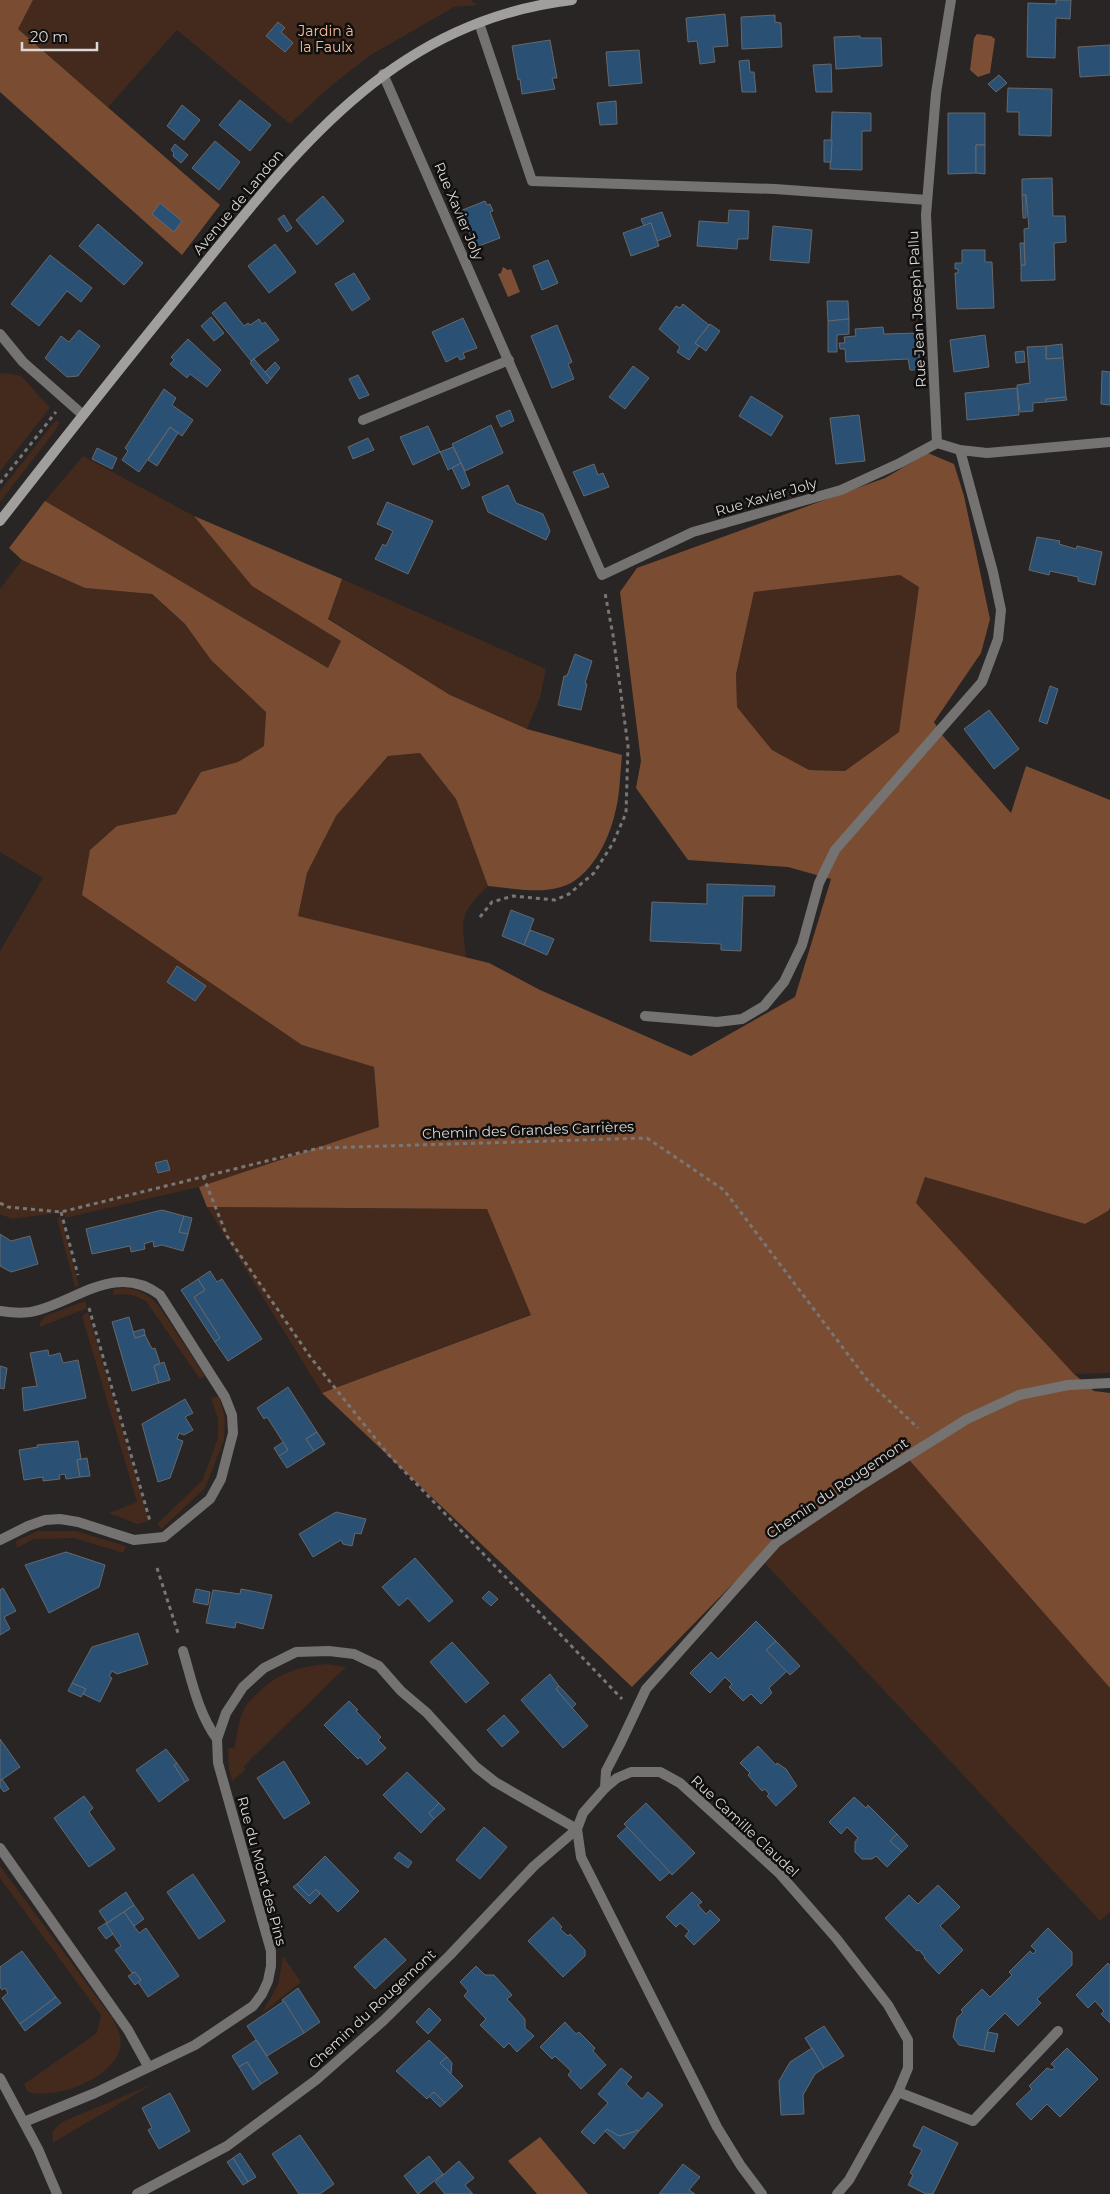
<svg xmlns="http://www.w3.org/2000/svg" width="1110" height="2194" font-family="Montserrat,sans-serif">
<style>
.green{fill:#432a1c}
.forest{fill:#7a4d33;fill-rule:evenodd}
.water{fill:#7c4e35}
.building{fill:#2a5174;stroke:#66686b}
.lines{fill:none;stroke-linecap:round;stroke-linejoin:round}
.path{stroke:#797776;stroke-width:3;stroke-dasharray:4 4;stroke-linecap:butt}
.lane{stroke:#747372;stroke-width:10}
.street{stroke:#747372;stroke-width:10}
.secondary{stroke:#a19f9e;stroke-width:10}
.labels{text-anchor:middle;stroke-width:5;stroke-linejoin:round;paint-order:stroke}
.park-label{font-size:14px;fill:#fabd9d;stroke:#100f0e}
.street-label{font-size:14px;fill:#dbd9d8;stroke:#100f0e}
</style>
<rect width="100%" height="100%" fill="#282524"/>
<g class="green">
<polygon points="33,0 471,0 477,5 454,7 369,56 326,90 290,124 177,30 108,107 18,29"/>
<polygon points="7,373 21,376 50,408 0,471 0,374"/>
<polygon points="56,420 60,422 54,432 0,502 0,491"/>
<polygon points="83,456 194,516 252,586 342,641 328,668 45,501"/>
<polygon points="22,560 85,588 151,594 185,624 211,660 266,712 264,746 238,762 201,772 176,814 117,826 302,1045 374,1067 379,1127 199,1187 65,1218 64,1212 12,1219 0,1214 0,951 43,878 0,852 0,589"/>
<polygon points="900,575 920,587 899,732 845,771 809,770 772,750 737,707 736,674 754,592"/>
<polygon points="342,579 546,669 540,698 527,729 450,695 328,618"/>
<path d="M420 753 456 799 488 886C458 915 462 918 466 958L298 916 307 873 336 816 388 756Z"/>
<polygon points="925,1177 1085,1224 1108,1211 1110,1208 1110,1373 1074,1374 916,1203"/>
<polygon points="207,1207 487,1209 532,1314 322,1393"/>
<polygon points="61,1217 79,1286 75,1287 57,1218"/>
<path d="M126 1288C141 1290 149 1295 159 1306L205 1376 200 1379 146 1301C135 1295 127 1293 114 1295L113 1289Z"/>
<polygon points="85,1301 87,1308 40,1327 40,1323 45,1316"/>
<polygon points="88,1312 149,1521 137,1524 109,1513 137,1502 82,1316"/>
<polygon points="219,1396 225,1418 224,1440 205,1488 161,1529 157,1524 202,1481 218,1438 218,1419 211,1398"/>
<polygon points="904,1454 1110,1688 1110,1912 1100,1921 759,1557"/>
<polygon points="38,1531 76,1531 126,1546 123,1553 74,1538 33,1539 17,1548 16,1541"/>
<path d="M326 1664 346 1667 244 1766 245 1770 232 1781 229 1768 228 1749 235 1747C237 1735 238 1721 244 1709 247 1703 254 1697 259 1692 281 1671 297 1668 326 1664Z"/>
<path d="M0 1866 113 2019C117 2028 123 2038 120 2048 113 2079 56 2100 28 2092L24 2084 97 2033 101 2015 0 1878Z"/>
<polygon points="283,1956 301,1982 262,2013 278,1985"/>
<polygon points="153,2084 54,2142 53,2142 52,2132 62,2122"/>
</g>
<g class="forest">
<polygon points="0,0 33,0 18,29 220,205 182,255 0,92"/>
<path d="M928 453 954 464 964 496 990 619 981 653 934 722 943 736 1011 813 1026 766 1110 800V1208L1108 1211 1085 1224 925 1177 916 1203 1074 1374 1094 1391 1110 1393V1688L904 1454 759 1557 632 1687 322 1393 531 1315 487 1209 207 1207 199 1187 379 1127 374 1067 302 1045 82 895 90 850 117 826 176 814 201 772 238 762 264 746 266 712 211 660 185 624 152 594 85 588 22 560 9 548 45 501 328 668 341 641 252 586 194 516 342 579 328 619 450 695 527 729 622 755C620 774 620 795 615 813 609 840 590 879 561 887 539 894 511 888 488 886L456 799 420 753 388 756 336 816 307 873 298 916 489 963 540 990 691 1056 795 997 831 879 788 867 688 860 636 788 641 761 620 592 637 568 885 478ZM900 575 919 587 899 732 845 771 809 770 772 750 737 707 736 674 754 592Z"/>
<polygon points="540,2137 588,2194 537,2194 508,2161"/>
</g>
<g class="water">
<polygon points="977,34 991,36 995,39 990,73 978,77 970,70 974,38"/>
<polygon points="503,267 508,270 511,269 520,292 508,297 498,274 501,273"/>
</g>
<g class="building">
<polygon points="1056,0 1071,0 1070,19 1056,18 1055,58 1027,57 1028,3 1056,4"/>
<polygon points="725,14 728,46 713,47 715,62 700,64 697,41 688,42 686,18"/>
<polygon points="775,15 775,22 781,23 782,47 742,49 741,17"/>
<polygon points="278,22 285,28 281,32 293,43 285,52 266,36"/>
<polygon points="860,36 860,38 881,38 882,66 836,69 834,37"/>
<polygon points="550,40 557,78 552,78 555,89 522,94 520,79 518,80 512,46"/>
<polygon points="1110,45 1110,75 1080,77 1078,47"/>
<polygon points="639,50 642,83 609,86 606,52"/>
<polygon points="749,60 750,72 754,72 756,92 742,92 739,61"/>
<polygon points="831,64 832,92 816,92 813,65"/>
<polygon points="999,75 1007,83 996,92 988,84"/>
<polygon points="1008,88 1052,89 1051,136 1019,135 1019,112 1007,112"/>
<polygon points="240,100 271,125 250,151 219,125"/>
<polygon points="616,101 617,124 600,125 597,103"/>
<polygon points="182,105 200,120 184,140 167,126"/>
<polygon points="832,112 871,113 871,131 862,131 862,170 830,169"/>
<polygon points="948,113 985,113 985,145 976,145 976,173 948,174"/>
<polygon points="824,140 832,140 831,162 824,162"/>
<polygon points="215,141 240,162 219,190 192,168"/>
<polygon points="175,144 188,155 181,163 173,156 174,153 171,150"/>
<polygon points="976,145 985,145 985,174 976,173"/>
<polygon points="1052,178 1053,216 1065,216 1066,242 1054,243 1055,280 1021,281 1021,265 1025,265 1024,229 1029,228 1026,195 1022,195 1022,179"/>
<polygon points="1022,195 1026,195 1026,218 1023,218"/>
<polygon points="323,196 344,221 317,245 296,220"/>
<polygon points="485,201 487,205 490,204 493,211 490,212 500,238 476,247 460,211"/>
<polygon points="160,203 182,221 174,232 152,214"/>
<polygon points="729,210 749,211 748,239 738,239 737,249 697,246 699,221 728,223"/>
<polygon points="662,212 671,236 657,241 651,223 644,226 641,219"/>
<polygon points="284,215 292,228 287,232 278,219"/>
<polygon points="651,223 659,246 631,256 623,233"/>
<polygon points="98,224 143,263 124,285 79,246"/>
<polygon points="773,226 812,230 809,263 770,260"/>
<polygon points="1020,243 1024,243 1025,265 1021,265"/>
<polygon points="275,244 296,272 269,293 248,266"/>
<polygon points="962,250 985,250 985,262 992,262 994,308 957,309 955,273 958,273 958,269 955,269 955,263 962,263"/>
<polygon points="50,255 92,288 81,302 67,291 39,326 11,304"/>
<polygon points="548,260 558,283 542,290 533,266"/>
<polygon points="354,273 370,299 352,311 335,284"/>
<polygon points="827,301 848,301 849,319 828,321"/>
<polygon points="225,302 244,326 248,323 250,325 259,319 262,324 265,322 279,340 251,361 212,313"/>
<polygon points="683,304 709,325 695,343 699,346 689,360 677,352 680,347 659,329 676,306 680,308"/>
<polygon points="211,317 224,333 214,341 201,326"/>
<polygon points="463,318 477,348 463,353 465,358 460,360 458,356 446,362 432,332"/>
<polygon points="849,319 849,334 837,335 837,352 828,352 828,321"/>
<polygon points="710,324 720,331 706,351 695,343"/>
<polygon points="557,325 572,362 568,364 574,379 552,388 531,336"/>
<polygon points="883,327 884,334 918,333 920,370 910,370 908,359 846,362 845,349 840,349 839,343 845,343 844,337 856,336 855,329"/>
<polygon points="79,330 100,346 78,376 67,377 45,358 61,336 69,342"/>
<polygon points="985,335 989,367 954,372 950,340"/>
<polygon points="188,339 221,370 207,387 190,374 187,378 170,364 174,360 171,357"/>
<polygon points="1062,344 1063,358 1046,359 1046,346"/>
<polygon points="1046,346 1046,359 1063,358 1066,397 1046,399 1046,402 1033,403 1033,411 1020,412 1017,385 1030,383 1027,347"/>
<polygon points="1024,351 1025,362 1016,363 1015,352"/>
<polygon points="254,359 271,379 267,384 250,363"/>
<polygon points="275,362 280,368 271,379 265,372"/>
<polygon points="633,366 649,378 625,409 609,397"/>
<polygon points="1102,371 1110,372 1110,405 1101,404"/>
<polygon points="358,375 369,395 359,399 349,379"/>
<polygon points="1017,388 1019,415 967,420 965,393"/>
<polygon points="164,389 176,398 172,405 193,420 182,436 170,427 139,472 122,460 128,451 125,448"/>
<polygon points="751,396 783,416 771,436 739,416"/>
<polygon points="1066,397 1067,400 1046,402 1046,399"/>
<polygon points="510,410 514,421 501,427 496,416"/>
<polygon points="859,415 865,461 836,464 830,418"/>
<polygon points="491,425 503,453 465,471 452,444"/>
<polygon points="428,426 440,452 413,465 400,437"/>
<polygon points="170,427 178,433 157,466 148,460"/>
<polygon points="368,438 374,450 353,459 348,447"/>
<polygon points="453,447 461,463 448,470 440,452"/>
<polygon points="97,448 117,458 112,469 92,459"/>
<polygon points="461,463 470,485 462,489 452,468"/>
<polygon points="594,464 598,475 603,473 609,487 584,496 573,472"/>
<polygon points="508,485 516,503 543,514 550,531 546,540 488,512 482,497"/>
<polygon points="387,502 433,521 408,574 375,559 383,544 386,546 393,531 377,524"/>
<polygon points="1037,537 1060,541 1059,544 1076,549 1077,546 1102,552 1095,585 1078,581 1078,577 1050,571 1049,575 1029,570"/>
<polygon points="575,654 592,661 585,683 587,684 581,710 558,705 564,676 567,676"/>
<polygon points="1050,686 1058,689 1047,724 1039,721"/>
<polygon points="989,710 1019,749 994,769 964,729"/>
<polygon points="707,884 775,886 774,896 743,896 741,951 721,950 721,944 650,941 652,902 707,904"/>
<polygon points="511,910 534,919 524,945 502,936"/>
<polygon points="530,930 554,939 547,955 524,945"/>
<polygon points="177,966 206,986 195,1001 167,982"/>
<polygon points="167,1160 170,1170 158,1173 155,1163"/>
<polygon points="162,1210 184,1216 179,1232 188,1234 183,1251 162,1245 154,1247 153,1241 144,1244 145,1249 131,1252 130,1246 92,1254 86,1229"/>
<polygon points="184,1216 192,1218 188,1234 179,1232"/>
<polygon points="0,1234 11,1241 30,1236 38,1264 11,1272 0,1266"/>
<polygon points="210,1271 217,1282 222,1279 262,1339 228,1361 215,1342 220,1338 194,1297 205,1290 198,1279"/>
<polygon points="198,1279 205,1290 194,1297 220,1338 215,1342 181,1290"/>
<polygon points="129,1317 135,1338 145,1335 152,1349 155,1348 160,1363 154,1366 159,1383 132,1391 112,1322"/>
<polygon points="144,1329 145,1335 135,1338 133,1332"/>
<polygon points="48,1350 49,1356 60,1353 63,1363 78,1360 86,1398 24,1411 22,1388 37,1386 30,1353"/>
<polygon points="164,1362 170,1380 159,1383 154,1366"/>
<polygon points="0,1366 7,1368 4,1389 0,1388"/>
<polygon points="288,1387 317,1432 306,1439 314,1451 287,1468 279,1456 288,1450 267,1417 264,1419 257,1408"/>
<polygon points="185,1399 193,1413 185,1417 193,1430 184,1435 179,1433 177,1439 183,1441 170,1478 158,1482 142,1424"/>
<polygon points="317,1432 325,1444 314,1451 306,1439"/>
<polygon points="78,1441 81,1459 77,1460 80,1477 66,1479 65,1474 59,1475 60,1479 43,1481 43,1477 24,1480 19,1450 38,1447 37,1445"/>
<polygon points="283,1442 288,1450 279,1456 274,1448"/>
<polygon points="87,1458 90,1476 80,1477 77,1460"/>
<polygon points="336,1512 366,1519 361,1534 355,1533 352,1546 343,1544 341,1540 313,1557 299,1534"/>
<polygon points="66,1552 105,1565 99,1587 49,1613 25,1565"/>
<polygon points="415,1558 453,1601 429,1622 408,1598 399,1606 382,1587"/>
<polygon points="3,1588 16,1611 4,1617 10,1629 0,1635 0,1590"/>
<polygon points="196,1589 210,1592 208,1605 193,1602"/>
<polygon points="241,1589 272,1595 263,1629 236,1622 235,1628 206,1623 213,1590 240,1594"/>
<polygon points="489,1591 498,1599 491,1606 482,1598"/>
<polygon points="756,1621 776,1641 766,1650 787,1671 769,1688 772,1693 761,1704 751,1694 743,1701 729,1687 732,1684 725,1677 710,1693 690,1673 711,1652 718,1659"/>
<polygon points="138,1633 148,1664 117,1674 112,1671 109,1676 112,1678 100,1702 83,1694 86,1689 72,1683 92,1647"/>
<polygon points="776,1641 800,1666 790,1675 766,1650"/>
<polygon points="452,1642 489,1683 466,1703 430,1662"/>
<polygon points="550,1674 559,1686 556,1689 588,1726 563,1748 521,1700"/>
<polygon points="72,1683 86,1689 81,1697 68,1691"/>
<polygon points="559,1686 576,1704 572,1708 556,1689"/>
<polygon points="349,1701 358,1710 356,1711 381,1737 378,1740 386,1748 367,1765 360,1757 358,1759 324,1725"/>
<polygon points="504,1715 519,1732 502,1747 487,1730"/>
<polygon points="0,1739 20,1767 0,1781"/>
<polygon points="758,1746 776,1765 777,1763 786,1769 797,1786 776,1806 767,1796 769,1794 765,1789 762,1791 748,1775 750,1773 740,1763"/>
<polygon points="166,1749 177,1763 174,1765 185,1782 159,1802 136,1770"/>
<polygon points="284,1761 310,1803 284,1819 257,1778"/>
<polygon points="177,1763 189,1780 185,1782 174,1765"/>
<polygon points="407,1772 439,1803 429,1813 434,1819 421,1833 383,1795"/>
<polygon points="2,1779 9,1789 4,1792 0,1787 0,1781"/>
<polygon points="84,1796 93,1808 89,1812 115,1849 89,1867 54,1818"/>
<polygon points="854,1797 866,1808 868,1805 897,1834 890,1841 902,1852 887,1867 876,1856 872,1859 862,1859 855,1852 855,1842 858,1838 847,1827 841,1834 829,1822"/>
<polygon points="439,1803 445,1809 434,1819 429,1813"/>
<polygon points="646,1803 695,1853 672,1875 624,1824"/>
<polygon points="484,1827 507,1847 480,1879 456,1860"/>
<polygon points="627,1827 670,1872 660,1881 617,1836"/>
<polygon points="897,1834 908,1846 902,1852 890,1841"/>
<polygon points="399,1852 412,1862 408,1868 394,1858"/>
<polygon points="325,1856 359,1891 338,1912 316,1889 309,1896 297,1884"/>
<polygon points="193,1874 225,1921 199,1939 167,1892"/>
<polygon points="297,1884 309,1896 316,1889 320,1894 310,1904 293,1887"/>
<polygon points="938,1885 960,1907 940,1926 963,1950 939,1974 924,1958 925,1957 919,1950 917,1951 885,1918 909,1895 918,1904"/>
<polygon points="126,1892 134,1905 107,1923 99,1911"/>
<polygon points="692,1892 702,1902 698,1905 706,1914 710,1910 720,1920 694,1945 685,1936 689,1931 680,1923 676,1927 666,1917"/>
<polygon points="134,1905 144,1919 134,1926 124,1912"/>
<polygon points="124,1912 139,1933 146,1928 179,1976 148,1997 138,1982 141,1980 135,1972 132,1973 115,1950 121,1946 106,1924"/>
<polygon points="553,1917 562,1927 560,1929 568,1936 570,1934 585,1950 585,1956 563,1977 528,1941"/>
<polygon points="106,1923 113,1934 106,1939 98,1928"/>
<polygon points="1048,1928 1072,1952 1072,1965 1037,1999 1041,2003 1018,2026 1005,2013 988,2030 984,2050 959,2045 953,2037 957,2018 963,2012 961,2010 982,1989 990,1997 1012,1975 1009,1972 1030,1951 1033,1954 1036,1951 1031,1946"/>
<polygon points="385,1938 406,1960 375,1989 354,1967"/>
<polygon points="22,1951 56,1997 20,2024 2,1998 8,1993 5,1988 2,1990 0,1987 0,1967"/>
<polygon points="1108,1963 1110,1966 1110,2023 1101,2014 1104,2011 1095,2001 1088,2008 1076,1995"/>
<polygon points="476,1966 485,1975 494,1975 512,1995 507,1999 525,2019 525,2028 534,2036 517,2052 509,2043 504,2048 480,2025 486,2019 464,1996 468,1991 460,1982"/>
<polygon points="135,1972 141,1980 135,1985 128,1976"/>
<polygon points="298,1988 320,2022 304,2033 282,2000"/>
<polygon points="56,1997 61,2003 25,2031 20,2024"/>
<polygon points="284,2001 304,2033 267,2056 247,2026"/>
<polygon points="429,2008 441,2020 428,2034 416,2022"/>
<polygon points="565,2022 576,2034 579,2032 595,2048 593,2051 606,2065 581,2089 568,2075 571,2071 555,2056 552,2059 540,2047"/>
<polygon points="824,2026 844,2056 824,2068 805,2038"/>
<polygon points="988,2032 998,2034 994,2052 984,2050"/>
<polygon points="256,2040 278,2073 261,2084 247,2062 239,2067 232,2056"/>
<polygon points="429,2040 447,2057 440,2063 463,2086 445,2103 434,2092 427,2099 396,2071"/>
<polygon points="812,2048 824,2068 815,2074 803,2095 804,2114 781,2115 779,2081 790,2062"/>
<polygon points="1067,2048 1098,2079 1060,2117 1047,2104 1031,2120 1016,2104 1032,2089 1029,2086 1047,2068 1052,2070 1055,2067 1051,2064"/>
<polygon points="447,2057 452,2063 451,2074 440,2063"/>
<polygon points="247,2062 261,2084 253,2090 239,2067"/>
<polygon points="621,2068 632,2077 626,2084 642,2099 648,2092 663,2105 639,2131 637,2130 634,2132 619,2136 607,2129 594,2144 581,2132 608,2103 598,2094"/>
<polygon points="434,2092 445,2103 440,2107 429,2096"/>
<polygon points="170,2093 190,2131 159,2149 148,2130 152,2128 142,2108"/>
<polygon points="923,2126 958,2143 933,2194 926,2194 908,2185 913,2175 910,2173 922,2150 913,2146"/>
<polygon points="607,2129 619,2136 634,2132 637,2130 639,2131 624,2149 605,2131"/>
<polygon points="300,2135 334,2184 320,2194 299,2194 272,2154"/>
<polygon points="240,2153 256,2177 248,2182 233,2158"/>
<polygon points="429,2156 443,2174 418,2194 404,2176"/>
<polygon points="233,2158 248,2182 243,2185 227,2162"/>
<polygon points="459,2161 474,2178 465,2185 473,2194 445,2194 435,2182"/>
<polygon points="683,2164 700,2177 689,2190 695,2194 659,2194"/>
</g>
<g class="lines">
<g class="path">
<polyline points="0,483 56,412"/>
<polyline points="480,917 492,902 513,896 555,900 569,894 594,873 613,843 626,813 628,746 613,635 605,593"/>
<polyline points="203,1176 227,1236 311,1358 387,1453 622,1699"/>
<polyline points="0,1203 8,1207 61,1212 319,1148 647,1138 724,1190 868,1381 918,1428"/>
<polyline points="61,1212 78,1275"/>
<polyline points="89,1308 150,1521"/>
<polyline points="157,1568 179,1636"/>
</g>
<g class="lane">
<polyline points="479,23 532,181 775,189 927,200"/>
<polyline points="645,1016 717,1022 742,1019 764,1006 784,982 802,945 819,883 835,850 982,682 998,639 1001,610 993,572 960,450"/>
<polyline points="898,2092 973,2121 1058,2031"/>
<polyline points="137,2194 227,2146 316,2080 383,2021 450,1955 534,1866 577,1829"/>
</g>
<g class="street">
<polyline points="951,0 936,93 926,215 937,443 960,450 987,453 1110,442"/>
<polyline points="383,74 602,575 693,532 841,490 900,463 937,443"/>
<polyline points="0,334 23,362 83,415"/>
<polyline points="363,420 509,360"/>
<path d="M0 1311C12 1313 27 1314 39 1310 80 1298 118 1263 160 1295L225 1397 232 1415 233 1433 221 1479 210 1499 164 1537 134 1540 78 1522 60 1519 45 1520 28 1526 0 1540"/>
<path d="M183 1651C192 1681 198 1713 217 1739"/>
<polyline points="605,1788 606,1771 620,1744 646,1689 777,1542 860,1486 967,1419 1019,1395 1068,1385 1110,1383"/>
<polyline points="0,1848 128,2030 148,2066"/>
<polyline points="0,2078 38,2149 57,2194"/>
<polyline points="24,2122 95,2093 195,2045 253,2006 262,1994 268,1981 271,1966 271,1951 218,1763 217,1739 226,1713 243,1687 264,1668 296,1652 329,1651 354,1654 379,1666 401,1691 427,1713 476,1767 495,1782 577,1829"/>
<polyline points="762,2194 741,2166 717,2127 581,1857 577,1829 583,1813 605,1788 617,1778 631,1772 660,1772 680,1783 779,1873 836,1938 888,2005 908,2040 908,2068 898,2092 849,2180 837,2194"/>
</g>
<path class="secondary" d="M0 521C60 444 120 368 181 293 290 158 387 22 572 0"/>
</g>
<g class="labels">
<g class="park-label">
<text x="326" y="36">Jardin à<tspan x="326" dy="16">la Faulx</tspan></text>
</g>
<g class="street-label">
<text transform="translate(238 202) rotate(-50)" y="5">Avenue de Landon</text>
<text transform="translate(459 211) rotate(67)" y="5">Rue Xavier Joly</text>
<text transform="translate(917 309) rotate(-93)" y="5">Rue Jean Joseph Pallu</text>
<text transform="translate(766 497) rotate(-16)" y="5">Rue Xavier Joly</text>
<text transform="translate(528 1130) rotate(-2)" y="5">Chemin des Grandes Carrières</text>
<text transform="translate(837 1488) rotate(-34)" y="5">Chemin du Rougemont</text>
<text transform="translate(745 1826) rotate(43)" y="5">Rue Camille Claudel</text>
<text transform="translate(262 1871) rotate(75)" y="5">Rue du Mont des Pins</text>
<text transform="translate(372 2009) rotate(-43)" y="5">Chemin du Rougemont</text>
</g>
</g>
<path d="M22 42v8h75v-8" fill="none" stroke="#dbd9d8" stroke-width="2.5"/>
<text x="30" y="42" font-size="15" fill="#dbd9d8" stroke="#100f0e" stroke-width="4" paint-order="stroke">20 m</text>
</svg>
